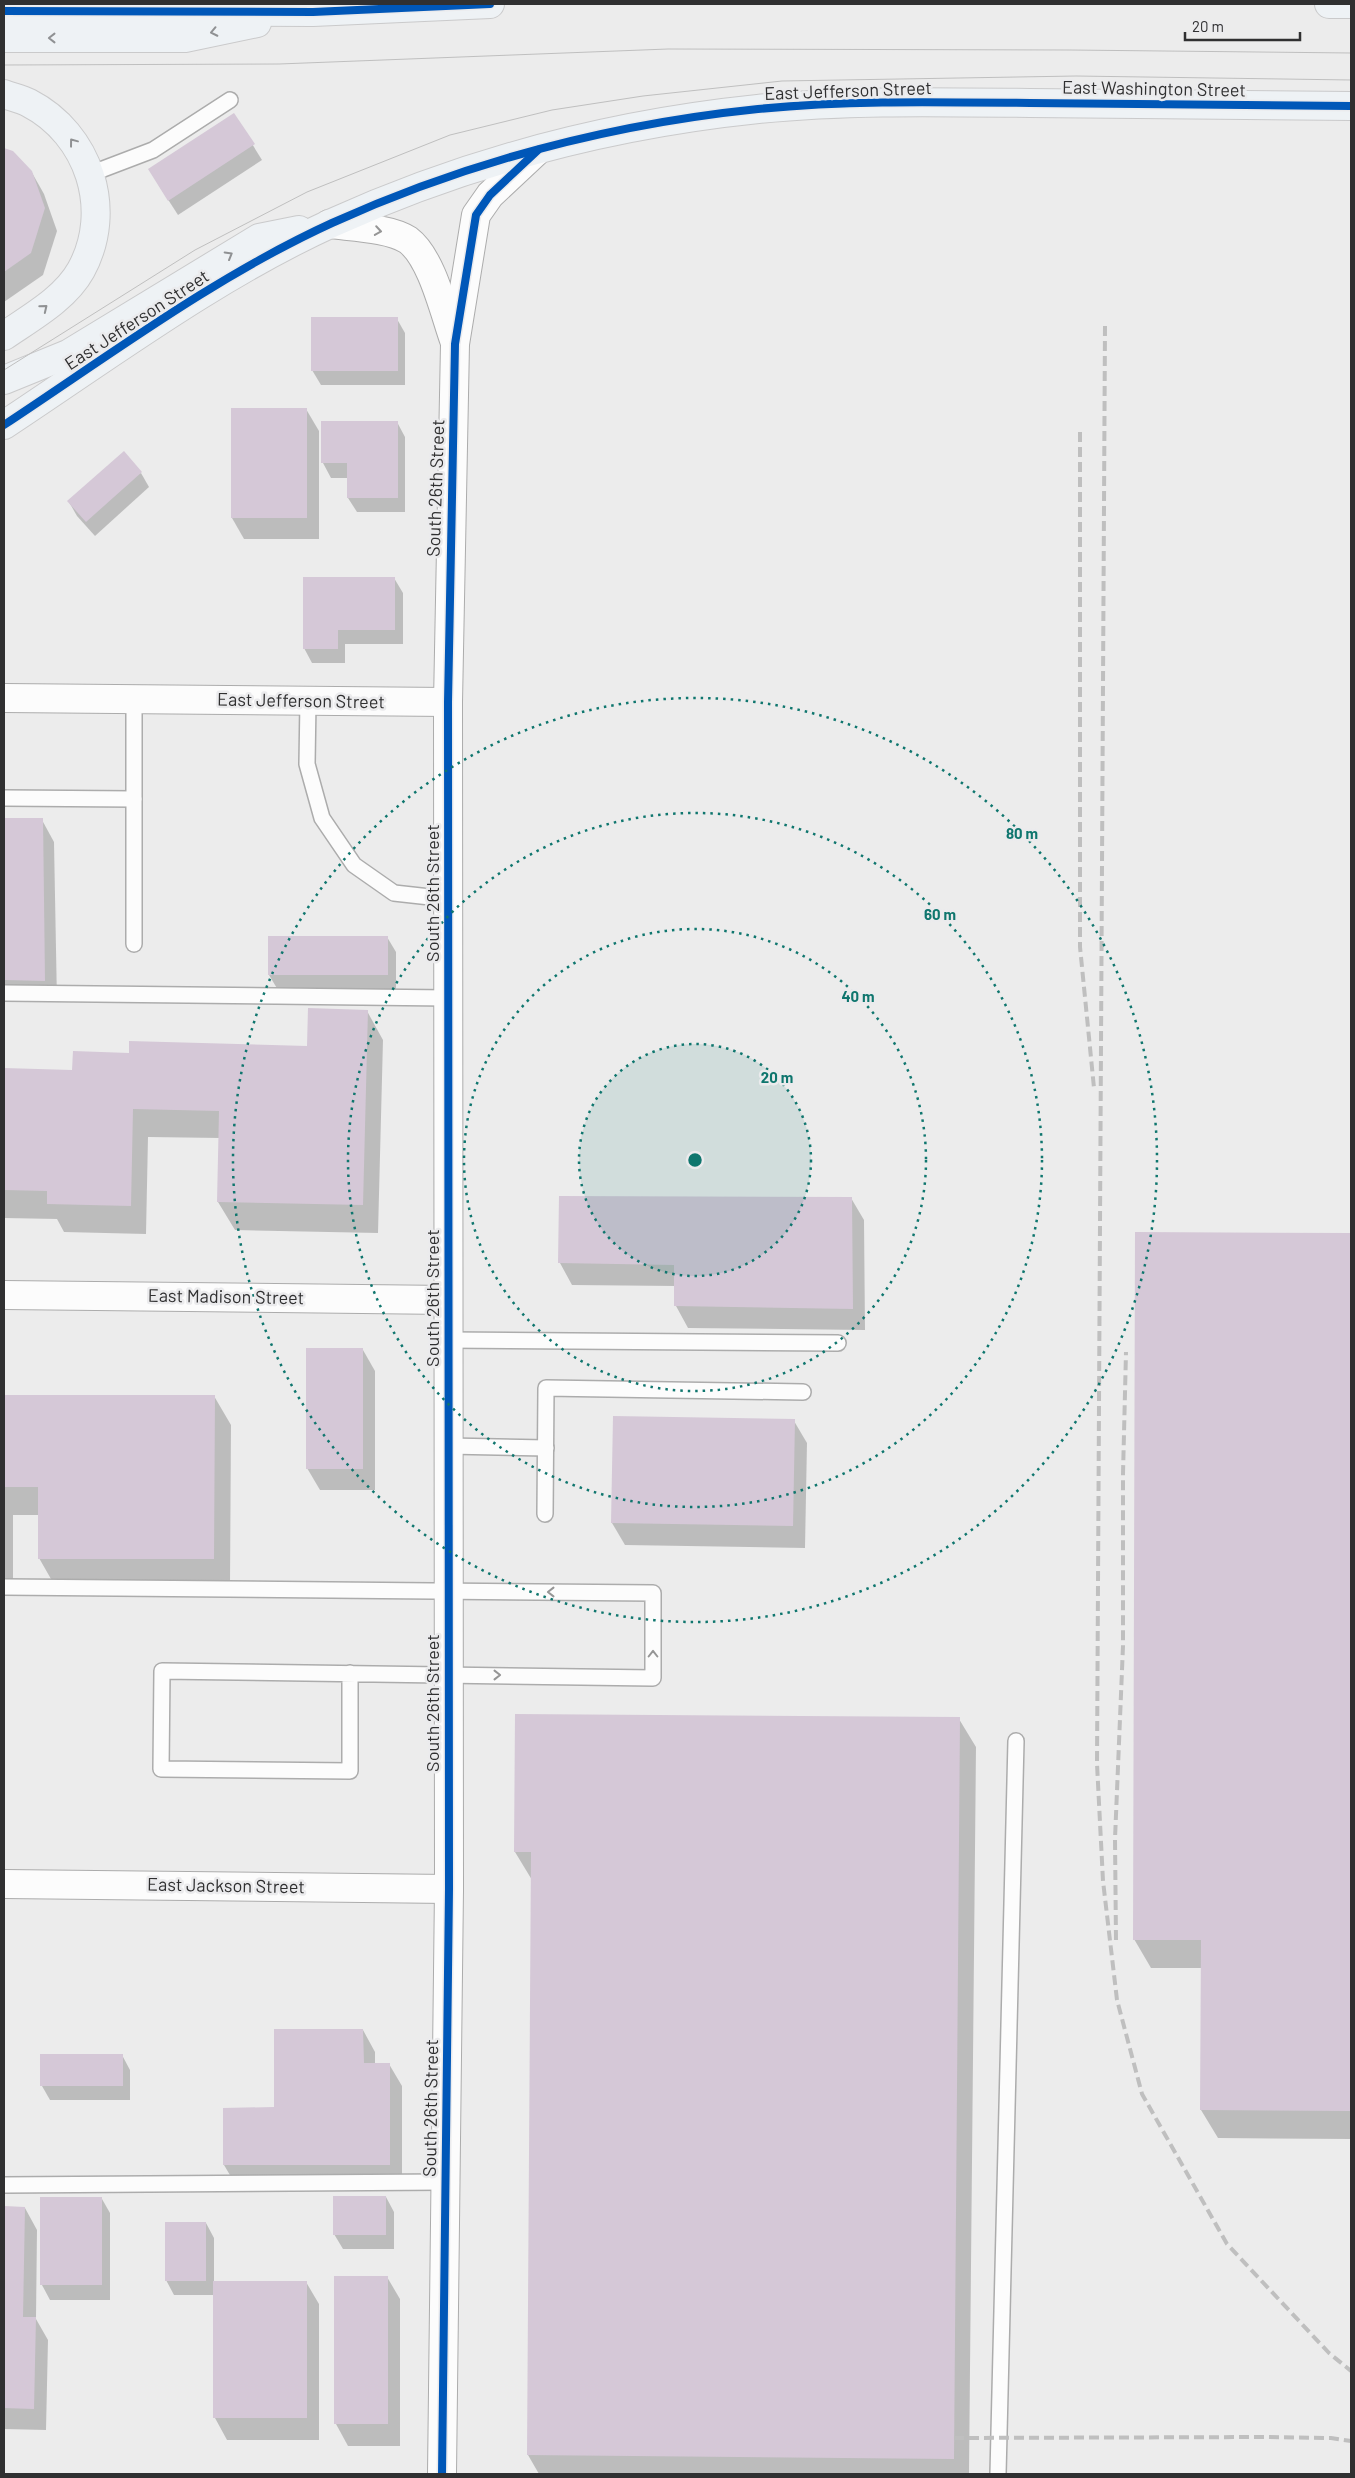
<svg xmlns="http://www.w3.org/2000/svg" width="1355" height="2478" font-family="Barlow,sans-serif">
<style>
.shadow{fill:#0003}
.building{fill:#d5c8d7}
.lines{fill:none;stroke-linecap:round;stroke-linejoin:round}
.lane-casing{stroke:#acacac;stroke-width:18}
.street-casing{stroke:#acacac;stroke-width:30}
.primary-casing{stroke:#cacacb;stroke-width:30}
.lane{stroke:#fcfcfc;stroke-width:15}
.street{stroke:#fcfcfc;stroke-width:28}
.primary{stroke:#eef2f5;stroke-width:28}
.tram{stroke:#bfbfbf;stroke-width:1}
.rail{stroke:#bfbfbf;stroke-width:4;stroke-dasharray:10 5;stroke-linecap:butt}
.cycleway-casing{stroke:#ebebed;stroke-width:11}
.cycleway{stroke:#0057b8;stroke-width:8}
.oneway{stroke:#8f9193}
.oneway2{stroke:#969696}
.ring{fill:none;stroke:#0f766e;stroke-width:2.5;stroke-dasharray:2.5 5}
.labels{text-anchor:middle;stroke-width:5;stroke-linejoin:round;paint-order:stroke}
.street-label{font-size:18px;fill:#303031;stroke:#ebebed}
.centre{fill:#0f766e;stroke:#ebebed;stroke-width:2.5}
.ring-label{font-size:15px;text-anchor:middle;font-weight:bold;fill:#0f766e;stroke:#ebebed;stroke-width:5;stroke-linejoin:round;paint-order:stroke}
</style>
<rect width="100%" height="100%" fill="#ececec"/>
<g class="shadow">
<polygon points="234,115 262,160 178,215 158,184"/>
<polygon points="4,150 12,152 31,171 44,194 57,231 43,275 4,302"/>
<polygon points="397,319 405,333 405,385 321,385 312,370"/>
<polygon points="306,409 319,431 319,539 244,539 232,518"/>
<polygon points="323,422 397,422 405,437 405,512 357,512 348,498 348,478 331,478 323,463"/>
<polygon points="141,473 149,487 95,536 77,516 69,502"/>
<polygon points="394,578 403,593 403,644 345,644 345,663 312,663 304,648"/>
<polygon points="4,819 42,820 54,842 57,1002 4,1001"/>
<polygon points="269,937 387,937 396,952 396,990 278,990 269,975"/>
<polygon points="367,1011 383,1040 378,1233 235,1230 218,1202 220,1138 148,1137 146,1234 64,1232 57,1219 4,1218 4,1070 73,1072 130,1054 309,1047"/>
<polygon points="851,1198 864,1220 865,1330 688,1328 676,1306 675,1286 572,1285 560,1263"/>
<polygon points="1136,1234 1351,1235 1351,2139 1218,2138 1201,2110 1202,1968 1151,1968 1134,1939"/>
<polygon points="363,1350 375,1371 375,1490 320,1490 307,1468"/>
<polygon points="4,1396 214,1396 231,1425 230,1586 55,1586 39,1558 39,1515 13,1515 13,1584 4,1584"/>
<polygon points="794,1421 807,1443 805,1548 625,1545 612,1523"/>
<polygon points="959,1719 976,1747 969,2474 539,2474 528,2455 532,1880 515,1852"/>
<polygon points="363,2030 375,2052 375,2064 389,2064 402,2086 402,2186 237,2187 224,2165 275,2108"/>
<polygon points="122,2055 130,2070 130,2100 50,2100 42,2086"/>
<polygon points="386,2197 394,2212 394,2249 343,2249 334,2234"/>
<polygon points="102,2199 110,2213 110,2300 50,2300 42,2285"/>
<polygon points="4,2208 25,2208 37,2230 36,2319 48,2340 46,2430 4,2429"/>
<polygon points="206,2223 214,2238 214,2282 306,2282 319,2304 319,2440 227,2440 215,2418 215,2295 174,2295 166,2280"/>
<polygon points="387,2277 400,2299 400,2446 348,2446 336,2424"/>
</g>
<g class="building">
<polygon points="234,113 255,144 168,201 148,169"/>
<polygon points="4,148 13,151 32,171 45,208 31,253 4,272"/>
<rect x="311" y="317" width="87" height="54"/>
<rect x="231" y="408" width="76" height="110"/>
<polygon points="321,421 398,421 398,498 347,498 347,463 321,463"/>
<polygon points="124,451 142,472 86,522 67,501"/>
<polygon points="303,577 395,577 395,630 338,630 338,649 303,649"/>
<polygon points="4,818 43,818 45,981 4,980"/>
<rect x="268" y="936" width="120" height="39"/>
<polygon points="308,1008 368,1010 363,1205 217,1202 219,1111 133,1109 131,1206 47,1204 47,1191 4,1190 4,1068 72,1070 73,1051 129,1053 129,1041 307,1046"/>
<polygon points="559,1196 852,1197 853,1309 674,1306 674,1265 558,1263"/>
<polygon points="1135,1232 1351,1233 1351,2111 1200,2110 1201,1940 1133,1940"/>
<rect x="306" y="1348" width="57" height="121"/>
<polygon points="4,1395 215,1395 214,1559 38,1559 38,1487 4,1487"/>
<polygon points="613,1416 795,1419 793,1526 611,1523"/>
<polygon points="515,1714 960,1717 954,2459 527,2455 531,1852 514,1852"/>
<polygon points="274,2029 363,2029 364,2063 390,2063 390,2165 223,2165 223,2108 274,2107"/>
<rect x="40" y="2054" width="83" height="32"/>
<rect x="333" y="2196" width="53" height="39"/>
<rect x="40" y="2197" width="62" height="88"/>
<polygon points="4,2206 25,2207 23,2317 36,2317 34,2409 4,2408"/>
<rect x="165" y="2222" width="41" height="59"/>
<rect x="334" y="2276" width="54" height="148"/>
<rect x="213" y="2281" width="94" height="137"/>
</g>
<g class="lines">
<defs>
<g id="lane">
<polyline points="90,174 153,150 230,100"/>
<polyline points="134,699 134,944"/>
<polyline points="308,701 307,764 322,818 354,865 394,893 448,899"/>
<polyline points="4,798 134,799"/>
<polyline points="4,993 448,998"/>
<polyline points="448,1340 838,1343"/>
<polyline points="448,1446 546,1448"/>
<polyline points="545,1514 546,1388 803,1392"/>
<polyline points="4,1587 653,1593 653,1678 162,1671 161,1769 350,1771 350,1673"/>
<polyline points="4,2185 445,2182"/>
<polyline points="998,2474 1016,1741"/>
</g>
<g id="street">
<path d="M329 224C351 227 390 228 408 240 432 258 444 312 454 340"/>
<polyline points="4,698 448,702"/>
<polyline points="4,1295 448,1300"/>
<polyline points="4,1884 449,1889"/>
<polyline points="442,2474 449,1889 448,702 455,344 476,215 490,195 538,150"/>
</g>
<g id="primary">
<polyline points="1329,4 1351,4"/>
<polyline points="4,11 313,12 490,4"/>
<polyline points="4,38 185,38 257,23"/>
<path d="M4 94C12 97 21 99 29 103 89 134 114 210 81 270 65 299 30 318 4 336"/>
<polyline points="4,380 68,354 259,238 299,230"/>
<path d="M4 425C110 355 216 276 332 223 467 162 612 124 758 109 848 100 939 102 1030 103 1137 104 1244 105 1351 106"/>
</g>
</defs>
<use href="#lane" class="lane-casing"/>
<use href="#street" class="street-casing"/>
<use href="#primary" class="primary-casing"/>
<use href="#lane" class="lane"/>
<use href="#street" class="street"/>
<use href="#primary" class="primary"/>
<g class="tram">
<polyline points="4,65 279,64 668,49 1070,50 1351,53"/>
<polyline points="4,370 195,250 307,192 450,135 552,110 643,96 782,81 1076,76 1351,80"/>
</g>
<g class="rail">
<polyline points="1105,326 1097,1764 1103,1881 1117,2000 1142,2094 1227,2244 1329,2353 1351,2371"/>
<polyline points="1080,432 1080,947 1094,1088"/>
<polyline points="1116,1940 1115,1839 1123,1646 1123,1474 1126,1352"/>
<polyline points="954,2438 1267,2437 1331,2438 1351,2441"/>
</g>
<defs>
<g id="cycleway">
<polyline points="4,11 313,12 490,4"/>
<path d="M4 425C110 355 216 276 332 223 467 162 612 124 758 109 848 100 939 102 1030 103 1137 104 1244 105 1351 106"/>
<polyline points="442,2474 449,1889 448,702 455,344 476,215 490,195 538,150"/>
</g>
</defs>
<use href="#cycleway" class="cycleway-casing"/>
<use href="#cycleway" class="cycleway"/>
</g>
<defs><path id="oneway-chevron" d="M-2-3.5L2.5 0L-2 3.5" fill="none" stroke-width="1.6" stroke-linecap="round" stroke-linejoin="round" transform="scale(1.25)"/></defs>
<g class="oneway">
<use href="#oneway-chevron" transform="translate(214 32) rotate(168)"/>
<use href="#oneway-chevron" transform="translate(52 38) rotate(180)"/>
<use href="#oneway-chevron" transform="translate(73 142) rotate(-127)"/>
<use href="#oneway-chevron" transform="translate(229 255) rotate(-30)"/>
<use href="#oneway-chevron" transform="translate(44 308) rotate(-39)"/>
</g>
<g class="oneway2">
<use href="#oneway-chevron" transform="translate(378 231) rotate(9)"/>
<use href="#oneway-chevron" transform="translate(551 1592) rotate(-180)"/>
<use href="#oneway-chevron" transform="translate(653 1654) rotate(-90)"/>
<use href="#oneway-chevron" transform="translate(497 1675)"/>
</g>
<circle cx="695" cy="1160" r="116" fill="#0f766e" fill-opacity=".12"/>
<g class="ring">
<circle cx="695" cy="1160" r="116"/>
<circle cx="695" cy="1160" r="231"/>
<circle cx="695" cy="1160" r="347"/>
<circle cx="695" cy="1160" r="462"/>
</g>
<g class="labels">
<g class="street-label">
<text transform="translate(1154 89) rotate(1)" y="6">East Washington Street</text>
<text transform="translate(848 91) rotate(-2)" y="6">East Jefferson Street</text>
<text transform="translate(137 320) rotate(-33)" y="6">East Jefferson Street</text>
<text transform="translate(436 488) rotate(-88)" y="6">South 26th Street</text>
<text transform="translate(301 701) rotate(1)" y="6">East Jefferson Street</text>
<text transform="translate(433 893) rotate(-90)" y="6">South 26th Street</text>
<text transform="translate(226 1297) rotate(1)" y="6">East Madison Street</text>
<text transform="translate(433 1298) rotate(-90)" y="6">South 26th Street</text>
<text transform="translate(433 1703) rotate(-90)" y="6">South 26th Street</text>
<text transform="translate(226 1886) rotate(1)" y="6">East Jackson Street</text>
<text transform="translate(431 2108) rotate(-89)" y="6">South 26th Street</text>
</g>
</g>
<circle cx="695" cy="1160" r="8" class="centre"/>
<g class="ring-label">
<text x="1022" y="839">80 m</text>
<text x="940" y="920">60 m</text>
<text x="858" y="1002">40 m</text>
<text x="777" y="1083">20 m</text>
</g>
<rect width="1355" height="2478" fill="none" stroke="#303031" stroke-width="10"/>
<path d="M1185 32v8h115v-8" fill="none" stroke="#303031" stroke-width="2.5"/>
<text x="1192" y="32" font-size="15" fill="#303031" stroke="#ebebed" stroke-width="4" paint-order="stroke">20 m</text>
</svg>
